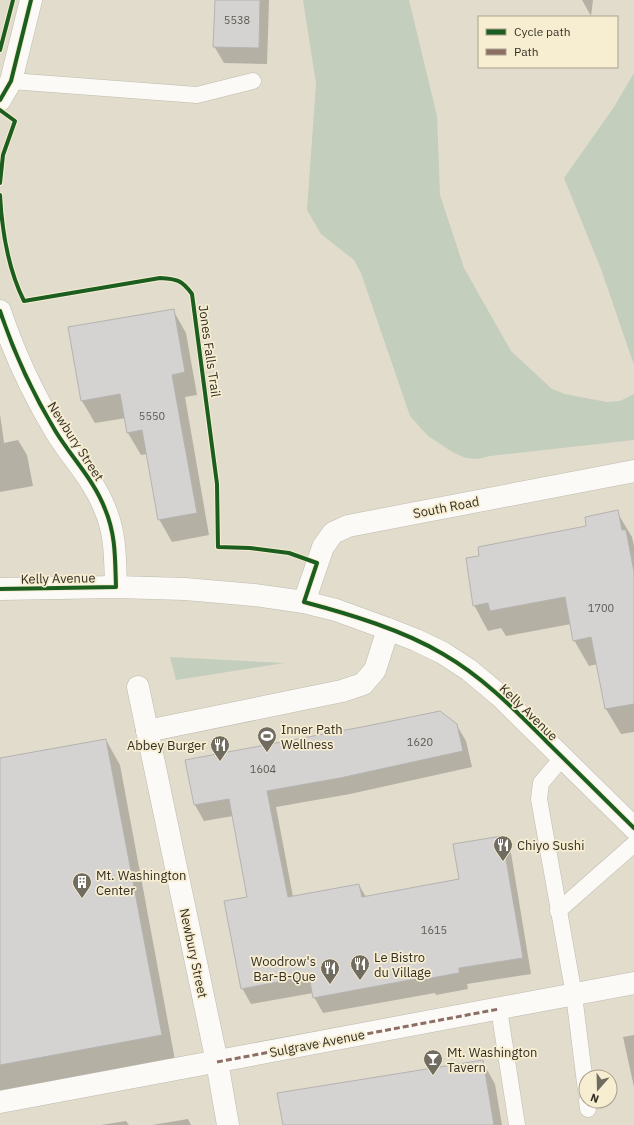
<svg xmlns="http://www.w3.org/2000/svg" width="634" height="1125" font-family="'IBM Plex Sans',sans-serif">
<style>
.green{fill:#c3cebd}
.shadow{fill:#0003}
.building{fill:#d5d3d2;stroke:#b5b3b1}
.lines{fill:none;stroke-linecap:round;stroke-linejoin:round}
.lane-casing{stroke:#bfbaae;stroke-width:17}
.street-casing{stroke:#bfbaae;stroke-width:23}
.secondary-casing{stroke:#bfbaae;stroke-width:23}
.lane{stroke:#fbfaf7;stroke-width:16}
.street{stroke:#fbfaf7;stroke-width:22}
.secondary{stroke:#fbfaf7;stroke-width:22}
.quiet{stroke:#8d6e63;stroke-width:3;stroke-dasharray:6 3;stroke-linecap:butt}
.cycleway-casing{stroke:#f7edd1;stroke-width:6}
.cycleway{stroke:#1b5e20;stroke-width:4}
.labels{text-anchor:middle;stroke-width:3.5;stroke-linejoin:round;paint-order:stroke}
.number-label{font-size:11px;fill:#5c5951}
.street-label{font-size:13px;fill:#343026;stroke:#f7edd1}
.poi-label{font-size:13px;fill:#343026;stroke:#f7edd1;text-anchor:start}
</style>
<rect width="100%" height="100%" fill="#e2dccc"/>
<g class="green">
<polygon points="303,0 409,0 437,116 440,195 464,268 511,351 552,389 565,394 607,402 620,401 634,394 634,440 490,456 478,459 466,458 454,453 428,436 410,416 361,273 354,260 321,234 307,210 316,84"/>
<polygon points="634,73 634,365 601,269 564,178 614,107"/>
<polygon points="170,657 285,663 176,680"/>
</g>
<g class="shadow">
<polygon points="216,0 269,0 267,64 224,63 214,46"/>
<polygon points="582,0 593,0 591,16"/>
<polygon points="173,310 186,333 197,395 185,397 209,535 172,542 159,519 147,454 141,455 128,433 126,418 95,423 82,401"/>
<polygon points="0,414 4,443 18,440 27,455 33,486 0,492"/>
<polygon points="617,512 632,537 634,546 634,732 621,734 606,709 598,664 589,666 574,640 571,624 506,636 501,628 488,631 474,605 480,557 588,527"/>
<polygon points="456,724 466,741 472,767 350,794 276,807 293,897 359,885 366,897 460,880 502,837 511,853 531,974 467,984 468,989 436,995 435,993 323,1013 314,997 313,993 251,1004 242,988 249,898 233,816 204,821 195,805"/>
<polygon points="106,740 120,765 175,1060 0,1092 0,764"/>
<polygon points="634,1035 634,1087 623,1037"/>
<polygon points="482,1061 495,1084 502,1125 284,1125"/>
<polygon points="188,1119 191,1125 152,1125"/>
<polygon points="126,1121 129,1125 101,1125"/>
</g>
<g class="building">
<polygon points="215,0 260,0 259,48 213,47"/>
<polygon points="174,309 185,372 172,375 197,513 158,520 142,430 127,433 120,394 81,401 68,327"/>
<polygon points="618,510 622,530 626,530 634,572 634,704 605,709 591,637 573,641 565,597 490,611 488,603 473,606 466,558 479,556 478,547 586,526 585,517"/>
<polygon points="440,711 457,724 463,751 340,778 267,791 288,897 359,884 362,897 459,879 453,844 502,836 523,958 459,968 459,973 426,979 426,977 313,998 309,976 241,989 224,901 247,897 229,799 194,805 185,760 367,726"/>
<polygon points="106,739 162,1035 0,1065 0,758"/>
<polygon points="483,1060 494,1125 283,1125 277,1093"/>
</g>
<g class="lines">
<defs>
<g id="lane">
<polyline points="11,81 197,95 253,81"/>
<polyline points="562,758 541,783 539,799 574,995 586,1091"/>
<polyline points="558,911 634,844"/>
<polyline points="499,1009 517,1125"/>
<polyline points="587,1101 588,1109"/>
</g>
<g id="street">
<polyline points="0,100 11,81 31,0"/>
<path d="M0 311C14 353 33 394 56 432 72 458 94 480 105 509 116 535 115 559 116 587"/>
<polyline points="304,602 323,547 333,533 348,526 634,471"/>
<polyline points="138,687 217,1062 228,1125"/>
<polyline points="147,731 342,691 363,684 375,670 388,629"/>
<polyline points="0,1102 634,983"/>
</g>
<polyline id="secondary" points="0,589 116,587 185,589 254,595 304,602 336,610 388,629 416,640 443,653 469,670 500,696 634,828"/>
</defs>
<use href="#lane" class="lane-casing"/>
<use href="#street" class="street-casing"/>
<use href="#secondary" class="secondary-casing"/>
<use href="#lane" class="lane"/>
<use href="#street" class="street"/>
<use href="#secondary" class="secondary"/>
<polyline class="quiet" points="217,1062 499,1009"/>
<defs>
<g id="cycleway">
<polyline points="0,50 13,0"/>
<polyline points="0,100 11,81 31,0"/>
<polyline points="0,110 15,121 3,155 0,183"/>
<path d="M0 195C2 232 8 269 24 301L160 278C177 279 182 280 192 294L217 484 218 547 250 548 289 553 317 563 304 602C349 614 403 630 443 654 483 677 515 710 547 742 576 771 605 799 634 828"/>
<path d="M0 311C14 353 33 394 56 432 72 458 94 480 105 509 116 535 115 559 116 587L0 589"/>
</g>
</defs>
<use href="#cycleway" class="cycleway-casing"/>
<use href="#cycleway" class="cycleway"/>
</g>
<defs>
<symbol id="stadium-pin" viewBox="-11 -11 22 30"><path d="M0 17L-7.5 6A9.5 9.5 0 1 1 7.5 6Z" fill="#716c60" stroke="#f7edd1"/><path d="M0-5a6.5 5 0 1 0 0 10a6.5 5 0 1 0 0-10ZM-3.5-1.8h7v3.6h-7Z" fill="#fff"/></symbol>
<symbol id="restaurant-pin" viewBox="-11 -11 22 30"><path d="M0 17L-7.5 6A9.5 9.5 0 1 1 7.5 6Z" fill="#716c60" stroke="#f7edd1"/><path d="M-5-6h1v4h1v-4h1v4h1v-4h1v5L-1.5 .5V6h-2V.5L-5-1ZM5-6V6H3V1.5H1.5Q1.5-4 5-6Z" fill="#fff"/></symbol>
<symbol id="building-pin" viewBox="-11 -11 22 30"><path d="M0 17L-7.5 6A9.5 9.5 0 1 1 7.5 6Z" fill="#716c60" stroke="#f7edd1"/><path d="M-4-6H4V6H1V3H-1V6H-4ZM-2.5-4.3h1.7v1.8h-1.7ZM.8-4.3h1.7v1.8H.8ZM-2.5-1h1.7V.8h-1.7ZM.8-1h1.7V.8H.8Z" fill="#fff"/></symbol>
<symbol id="bar-pin" viewBox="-11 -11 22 30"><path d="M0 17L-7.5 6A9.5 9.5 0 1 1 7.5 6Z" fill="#716c60" stroke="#f7edd1"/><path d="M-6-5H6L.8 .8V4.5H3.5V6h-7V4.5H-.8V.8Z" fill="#fff"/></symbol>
</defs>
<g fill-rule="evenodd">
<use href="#stadium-pin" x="256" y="725" width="22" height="30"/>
<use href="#restaurant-pin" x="209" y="734" width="22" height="30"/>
<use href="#restaurant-pin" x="492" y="834" width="22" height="30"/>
<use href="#building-pin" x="71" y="871" width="22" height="30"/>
<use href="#restaurant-pin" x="349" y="953" width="22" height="30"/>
<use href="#restaurant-pin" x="319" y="957" width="22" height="30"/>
<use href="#bar-pin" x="422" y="1048" width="22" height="30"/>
</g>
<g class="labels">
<g class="number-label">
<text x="237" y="24">5538</text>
<text x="152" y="420">5550</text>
<text x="601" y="612">1700</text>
<text x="420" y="746">1620</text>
<text x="263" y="773">1604</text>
<text x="434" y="934">1615</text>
</g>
<g class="street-label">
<text transform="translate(210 351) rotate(82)" y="5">Jones Falls Trail</text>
<text transform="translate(76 441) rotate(57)" y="5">Newbury Street</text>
<text transform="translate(446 507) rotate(-11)" y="5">South Road</text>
<text transform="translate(58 578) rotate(-1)" y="5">Kelly Avenue</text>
<text transform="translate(529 712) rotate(44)" y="5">Kelly Avenue</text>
<text transform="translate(194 953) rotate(78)" y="5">Newbury Street</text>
<text transform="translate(317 1043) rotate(-11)" y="5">Sulgrave Avenue</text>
</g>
<g class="poi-label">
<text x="281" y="734">Inner Path<tspan x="281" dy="15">Wellness</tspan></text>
<text x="206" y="750" text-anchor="end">Abbey Burger</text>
<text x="517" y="850">Chiyo Sushi</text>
<text x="96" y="880">Mt. Washington<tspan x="96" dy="15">Center</tspan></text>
<text x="374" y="962">Le Bistro<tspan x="374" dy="15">du Village</tspan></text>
<text x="316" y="966" text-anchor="end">Woodrow's<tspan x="316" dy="15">Bar-B-Que</tspan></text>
<text x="447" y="1057">Mt. Washington<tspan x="447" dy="15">Tavern</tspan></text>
</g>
</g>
<rect x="478" y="16" width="140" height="52" fill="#f7edd1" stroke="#a9a18d"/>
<rect x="486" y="29" width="20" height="6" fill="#1b5e20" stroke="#a9a18d"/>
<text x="514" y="36" font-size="12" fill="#343026">Cycle path</text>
<rect x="486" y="49" width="20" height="6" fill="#8d6e63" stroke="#a9a18d"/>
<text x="514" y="56" font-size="12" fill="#343026">Path</text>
<g transform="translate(598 1089) rotate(200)"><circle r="19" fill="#f7edd1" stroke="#a9a18d"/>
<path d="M0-3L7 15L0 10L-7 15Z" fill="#716c60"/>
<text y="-6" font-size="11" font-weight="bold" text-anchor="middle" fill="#343026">N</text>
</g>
</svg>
